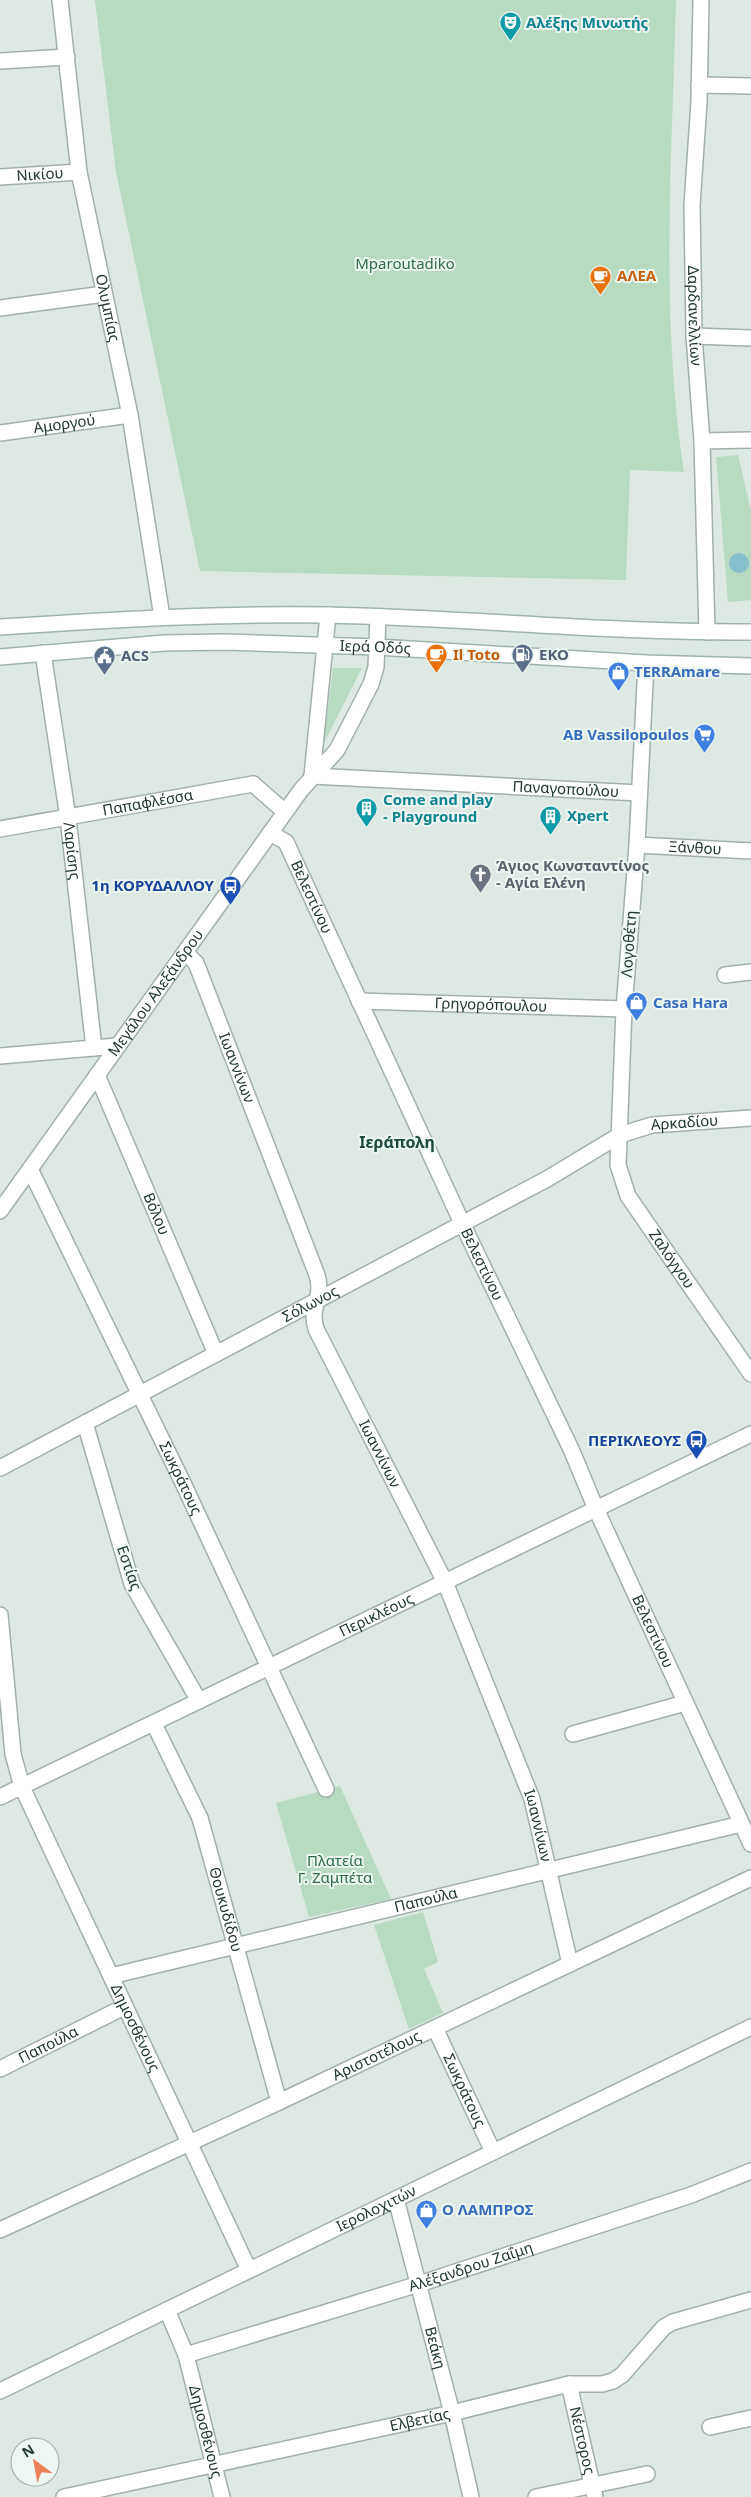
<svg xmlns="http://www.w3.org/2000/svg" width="751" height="2497" font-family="'Noto Sans',sans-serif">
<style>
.green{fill:#b7dac1}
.water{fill:#87c0cd}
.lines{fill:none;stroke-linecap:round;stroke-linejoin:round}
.pedestrian-casing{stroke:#a1b0ab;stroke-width:18}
.minor-casing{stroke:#a1b0ab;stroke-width:18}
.tertiary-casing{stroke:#a1b0ab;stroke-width:18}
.secondary-casing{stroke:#9eb4ad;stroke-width:18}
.pedestrian{stroke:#fff;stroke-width:15}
.minor{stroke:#fff;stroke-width:15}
.tertiary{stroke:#fff;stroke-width:15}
.secondary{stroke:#fff;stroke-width:15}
.labels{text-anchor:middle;stroke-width:4;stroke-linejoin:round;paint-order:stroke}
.culture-label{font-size:15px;font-weight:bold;fill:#0d838f;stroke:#eef6f2;text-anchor:start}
.street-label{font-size:15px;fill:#203832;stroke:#eef6f2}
.park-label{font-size:15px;fill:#2c6d47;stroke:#eef6f2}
.food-label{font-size:15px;font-weight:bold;fill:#c56008;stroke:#eef6f2;text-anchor:start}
.service-label{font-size:15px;font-weight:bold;fill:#4e5e75;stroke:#eef6f2;text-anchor:start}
.shop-label{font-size:15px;font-weight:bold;fill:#366cbe;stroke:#eef6f2;text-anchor:start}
.worship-label{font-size:15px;font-weight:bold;fill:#5b616d;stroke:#eef6f2;text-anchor:start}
.transit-label{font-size:15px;font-weight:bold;fill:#164399;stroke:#eef6f2;text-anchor:end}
.neighbourhood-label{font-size:16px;font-weight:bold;fill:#1d4940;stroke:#eef6f2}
</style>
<rect width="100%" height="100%" fill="#dee9e4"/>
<g class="green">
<path d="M95 0H676C672 157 660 316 684 472L630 470 626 580 200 571 116 172Z"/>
<polygon points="738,455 751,511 751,600 728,602 716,457"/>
<polygon points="333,668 362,668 325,741 324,741"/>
<polygon points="340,1786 391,1899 309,1917 276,1803"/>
<polygon points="423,1912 438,1962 424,1969 443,2013 409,2029 374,1925"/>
</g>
<circle class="water" cx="739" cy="563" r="10"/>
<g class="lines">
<defs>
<g id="pedestrian">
<path id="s1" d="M0 829 253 784"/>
<polyline points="725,975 751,972"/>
<polyline points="132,1584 199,1701"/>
<polyline points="154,1724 200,1818"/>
</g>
<g id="minor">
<path id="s2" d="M60 0 79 172 130 415 162 617"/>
<path id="s3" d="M701 0 699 102 692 205 694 336 702 441 707 632"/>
<polyline points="0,61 67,57"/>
<polyline points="699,85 751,86"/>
<path id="s4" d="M0 177 79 172"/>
<polyline points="0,308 104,294"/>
<polyline points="694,336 751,338"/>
<path id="s5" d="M0 433 130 415"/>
<polyline points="702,441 751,440"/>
<path id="s6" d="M43 653 68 818 94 1048"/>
<path id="s7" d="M646 663 637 845 624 1009 618 1165 628 1196 751 1374"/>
<path id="s8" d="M312 776 639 793"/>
<polyline points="253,784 285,812"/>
<path id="s9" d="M270 833 286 842 462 1223 571 1449 596 1509 751 1844"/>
<path id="s10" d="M637 845 751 851"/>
<path id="s11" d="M185 952 196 963 317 1275C324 1299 309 1305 316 1329L445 1582 532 1799 570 1964"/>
<path id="s12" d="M359 1001 624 1009"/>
<polyline points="0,1056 117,1046"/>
<path id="s13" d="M97 1075 216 1354"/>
<path id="s14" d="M30 1169 182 1481 326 1789"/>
<polyline points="85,1423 132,1584"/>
<path id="s15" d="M0 1468 547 1179 620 1135 652 1125 751 1118"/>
<path id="s16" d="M0 1615 13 1754 22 1787 249 2270"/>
<polyline points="573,1734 685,1703"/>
<path id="s17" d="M0 1797 751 1434"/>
<path id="s18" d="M200 1818 279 2102"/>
<path id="s19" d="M111 1976 741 1824"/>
<path id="s20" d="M435 2028 493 2152"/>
<path id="s21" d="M0 2069 124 2007"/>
<path id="s22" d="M396 2199 452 2413 471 2497"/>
<path id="s23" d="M0 2230 279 2102 751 1878"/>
<path id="s24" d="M167 2310 186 2355 222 2497"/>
<path id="s25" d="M186 2355 419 2284 691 2195 751 2171"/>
<path id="s26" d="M569 2384 595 2497"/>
<path id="s27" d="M0 2391 751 2027"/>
<polyline points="710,2427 751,2418"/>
<path id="s28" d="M64 2497 452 2413 569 2384H602L613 2381 622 2375 664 2327 673 2322 751 2300"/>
<polyline points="536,2497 647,2474"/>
</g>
<g id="tertiary">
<polyline points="312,776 328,615"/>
<path id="s29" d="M0 1211 301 790 337 750 371 684 376 667 378 617"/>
</g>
<g id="secondary">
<path d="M0 627C109 620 219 613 328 615 469 618 610 633 751 632"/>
<path id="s30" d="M0 657 164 643 225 642 377 647 646 663 751 666"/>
</g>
</defs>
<use href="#pedestrian" class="pedestrian-casing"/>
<use href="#minor" class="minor-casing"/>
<use href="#tertiary" class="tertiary-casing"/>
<use href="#secondary" class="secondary-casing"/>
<use href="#pedestrian" class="pedestrian"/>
<use href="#minor" class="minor"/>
<use href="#tertiary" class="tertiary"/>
<use href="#secondary" class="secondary"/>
</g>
<defs>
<symbol id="theatre-pin" viewBox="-11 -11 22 30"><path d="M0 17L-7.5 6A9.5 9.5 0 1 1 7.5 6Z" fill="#0f9aa8" stroke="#eef6f2"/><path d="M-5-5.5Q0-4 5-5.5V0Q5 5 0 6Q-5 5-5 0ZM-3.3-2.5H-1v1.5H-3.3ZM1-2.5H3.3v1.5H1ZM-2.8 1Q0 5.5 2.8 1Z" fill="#fff"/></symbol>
<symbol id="cafe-pin" viewBox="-11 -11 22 30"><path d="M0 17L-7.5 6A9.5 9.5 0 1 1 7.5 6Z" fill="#e8710a" stroke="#eef6f2"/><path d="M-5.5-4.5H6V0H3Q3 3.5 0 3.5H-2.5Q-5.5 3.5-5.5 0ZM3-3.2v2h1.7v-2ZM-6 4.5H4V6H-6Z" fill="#fff"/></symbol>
<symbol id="fuel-pin" viewBox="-11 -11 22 30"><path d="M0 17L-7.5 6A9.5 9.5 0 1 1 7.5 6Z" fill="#5c6f8a" stroke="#eef6f2"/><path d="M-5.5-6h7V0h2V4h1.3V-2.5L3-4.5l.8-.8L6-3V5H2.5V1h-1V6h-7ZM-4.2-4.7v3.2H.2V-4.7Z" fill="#fff"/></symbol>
<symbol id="civic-pin" viewBox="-11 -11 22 30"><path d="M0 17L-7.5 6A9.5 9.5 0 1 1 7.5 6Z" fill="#5c6f8a" stroke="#eef6f2"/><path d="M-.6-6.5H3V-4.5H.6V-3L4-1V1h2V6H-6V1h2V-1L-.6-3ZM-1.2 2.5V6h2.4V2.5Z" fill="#fff"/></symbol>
<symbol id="shop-pin" viewBox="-11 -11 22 30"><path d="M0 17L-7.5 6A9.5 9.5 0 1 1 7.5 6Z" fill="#3f7fe0" stroke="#eef6f2"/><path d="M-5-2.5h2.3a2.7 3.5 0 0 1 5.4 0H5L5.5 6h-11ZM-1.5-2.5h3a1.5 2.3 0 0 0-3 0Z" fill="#fff"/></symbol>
<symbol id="supermarket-pin" viewBox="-11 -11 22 30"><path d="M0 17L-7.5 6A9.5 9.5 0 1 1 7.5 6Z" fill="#3f7fe0" stroke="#eef6f2"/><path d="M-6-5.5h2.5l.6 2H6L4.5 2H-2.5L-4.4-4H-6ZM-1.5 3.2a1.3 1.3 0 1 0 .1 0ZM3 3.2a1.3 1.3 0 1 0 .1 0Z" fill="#fff"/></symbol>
<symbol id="building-pin" viewBox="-11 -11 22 30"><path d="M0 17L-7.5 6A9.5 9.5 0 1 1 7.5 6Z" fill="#0f9aa8" stroke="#eef6f2"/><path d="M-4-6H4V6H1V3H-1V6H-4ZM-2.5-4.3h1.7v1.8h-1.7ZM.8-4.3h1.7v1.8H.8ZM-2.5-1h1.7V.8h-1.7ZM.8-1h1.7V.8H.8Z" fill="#fff"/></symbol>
<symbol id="church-pin" viewBox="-11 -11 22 30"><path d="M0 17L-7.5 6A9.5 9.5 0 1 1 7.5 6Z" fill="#6b7280" stroke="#eef6f2"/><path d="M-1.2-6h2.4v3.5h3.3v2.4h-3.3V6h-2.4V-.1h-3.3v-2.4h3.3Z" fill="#fff"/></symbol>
<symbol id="bus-pin" viewBox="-11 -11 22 30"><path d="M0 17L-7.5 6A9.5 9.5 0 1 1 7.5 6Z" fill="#1a4fb4" stroke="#eef6f2"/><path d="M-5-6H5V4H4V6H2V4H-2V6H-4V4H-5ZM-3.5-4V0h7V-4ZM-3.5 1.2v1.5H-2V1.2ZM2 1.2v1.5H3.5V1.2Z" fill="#fff"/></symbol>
</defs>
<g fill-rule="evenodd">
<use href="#theatre-pin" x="498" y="10" width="25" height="34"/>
<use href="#cafe-pin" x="588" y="264" width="25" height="34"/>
<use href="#cafe-pin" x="424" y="642" width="25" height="34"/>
<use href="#fuel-pin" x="510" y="642" width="25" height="34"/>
<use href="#civic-pin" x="92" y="644" width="25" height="34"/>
<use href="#shop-pin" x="606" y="660" width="25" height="34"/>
<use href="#supermarket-pin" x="692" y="722" width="25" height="34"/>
<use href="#building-pin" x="354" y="796" width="25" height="34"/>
<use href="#building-pin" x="538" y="804" width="25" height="34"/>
<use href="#church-pin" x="468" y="862" width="25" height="34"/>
<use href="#bus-pin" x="218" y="874" width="25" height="34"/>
<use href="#shop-pin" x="624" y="990" width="25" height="34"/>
<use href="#bus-pin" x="684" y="1428" width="25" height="34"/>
<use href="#shop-pin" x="414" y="2198" width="25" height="34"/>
</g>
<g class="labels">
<g class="culture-label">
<text x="526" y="28">Αλέξης Μινωτής</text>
<text x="383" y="805">Come and play<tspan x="383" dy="17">- Playground</tspan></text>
<text x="567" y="821">Xpert</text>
</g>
<g class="street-label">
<text dy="5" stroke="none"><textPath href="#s4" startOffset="40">Νικίου</textPath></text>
<text dy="5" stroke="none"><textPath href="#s2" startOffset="312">Ολυμπίας</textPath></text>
<text dy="5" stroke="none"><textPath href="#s3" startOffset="316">Δαρδανελλίων</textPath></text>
<text dy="5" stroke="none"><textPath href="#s5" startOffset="65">Αμοργού</textPath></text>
<text dy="5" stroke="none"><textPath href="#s30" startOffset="376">Ιερά Οδός</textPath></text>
<text dy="5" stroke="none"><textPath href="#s8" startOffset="254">Παναγοπούλου</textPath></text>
<text dy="5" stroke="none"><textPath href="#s1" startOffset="150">Παπαφλέσσα</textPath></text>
<text dy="5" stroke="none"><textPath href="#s10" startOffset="58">Ξάνθου</textPath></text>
<text dy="5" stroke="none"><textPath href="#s6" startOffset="200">Λαρίσης</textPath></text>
<text dy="5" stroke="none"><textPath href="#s9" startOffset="79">Βελεστίνου</textPath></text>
<text transform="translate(629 944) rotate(-86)" y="5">Λογοθέτη</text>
<text dy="5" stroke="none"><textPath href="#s29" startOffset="268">Μεγάλου Αλεξάνδρου</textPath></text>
<text dy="5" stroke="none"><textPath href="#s12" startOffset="132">Γρηγορόπουλου</textPath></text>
<text dy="5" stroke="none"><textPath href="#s11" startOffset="128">Ιωαννίνων</textPath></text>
<text dy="5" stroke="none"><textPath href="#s15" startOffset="770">Αρκαδίου</textPath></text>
<text dy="5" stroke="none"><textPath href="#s13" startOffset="151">Βόλου</textPath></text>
<text dy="5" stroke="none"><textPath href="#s7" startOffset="612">Ζαλόγγου</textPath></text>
<text dy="5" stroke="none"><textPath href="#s9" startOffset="484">Βελεστίνου</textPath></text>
<text dy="5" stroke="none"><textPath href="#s15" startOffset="351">Σόλωνος</textPath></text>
<text dy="5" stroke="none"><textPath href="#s11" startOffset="545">Ιωαννίνων</textPath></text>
<text dy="5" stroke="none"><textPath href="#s14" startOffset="344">Σωκράτους</textPath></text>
<text transform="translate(129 1568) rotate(71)" y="5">Εστίας</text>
<text dy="5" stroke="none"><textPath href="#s17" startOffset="418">Περικλέους</textPath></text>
<text dy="5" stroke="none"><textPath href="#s9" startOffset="889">Βελεστίνου</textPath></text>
<text dy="5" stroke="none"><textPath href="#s11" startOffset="950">Ιωαννίνων</textPath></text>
<text dy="5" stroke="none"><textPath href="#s19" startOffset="324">Παπούλα</textPath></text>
<text dy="5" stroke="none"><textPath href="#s18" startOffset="95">Θουκυδίδου</textPath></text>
<text dy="5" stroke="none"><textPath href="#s16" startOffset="440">Δημοσθένους</textPath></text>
<text dy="5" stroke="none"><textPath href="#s21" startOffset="54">Παπούλα</textPath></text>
<text dy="5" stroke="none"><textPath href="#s23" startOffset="415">Αριστοτέλους</textPath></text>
<text dy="5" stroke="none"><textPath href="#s20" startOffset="69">Σωκράτους</textPath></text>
<text dy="5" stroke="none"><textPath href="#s27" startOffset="418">Ιερολοχιτών</textPath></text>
<text dy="5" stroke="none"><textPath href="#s25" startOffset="298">Αλέξανδρου Ζαΐμη</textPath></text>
<text dy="5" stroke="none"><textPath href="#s22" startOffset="154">Βεάκη</textPath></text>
<text dy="5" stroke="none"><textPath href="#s28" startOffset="364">Ελβετίας</textPath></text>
<text dy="5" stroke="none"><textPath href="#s24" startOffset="128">Δημοσθένους</textPath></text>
<text dy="5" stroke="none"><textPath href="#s26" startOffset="58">Νέστορος</textPath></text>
</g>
<g class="park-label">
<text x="405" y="269">Mparoutadiko</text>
<text x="335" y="1866">Πλατεία<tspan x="335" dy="17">Γ. Ζαμπέτα</tspan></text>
</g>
<g class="food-label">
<text x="617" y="281">ΑΛΕΑ</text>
<text x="453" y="660">Il Toto</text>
</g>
<g class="service-label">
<text x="539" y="660">EKO</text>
<text x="121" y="661">ACS</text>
</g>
<g class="shop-label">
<text x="634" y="677">TERRAmare</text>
<text x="689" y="740" text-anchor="end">AB Vassilopoulos</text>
<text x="653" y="1008">Casa Hara</text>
<text x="442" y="2215">Ο ΛΑΜΠΡΟΣ</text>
</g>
<g class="worship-label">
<text x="496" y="871">Άγιος Κωνσταντίνος<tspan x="496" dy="17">- Αγία Ελένη</tspan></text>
</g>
<g class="transit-label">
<text x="214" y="891">1η ΚΟΡΥΔΑΛΛΟΥ</text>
<text x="681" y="1446">ΠΕΡΙΚΛΕΟΥΣ</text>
</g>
<g class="neighbourhood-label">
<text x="397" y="1148">Ιεράπολη</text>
</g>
</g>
<g transform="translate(35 2462) rotate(328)"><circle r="24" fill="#eef6f2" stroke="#9caaa5"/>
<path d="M0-4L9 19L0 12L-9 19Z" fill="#ed8158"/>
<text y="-8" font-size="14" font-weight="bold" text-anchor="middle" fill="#203832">N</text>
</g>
</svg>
